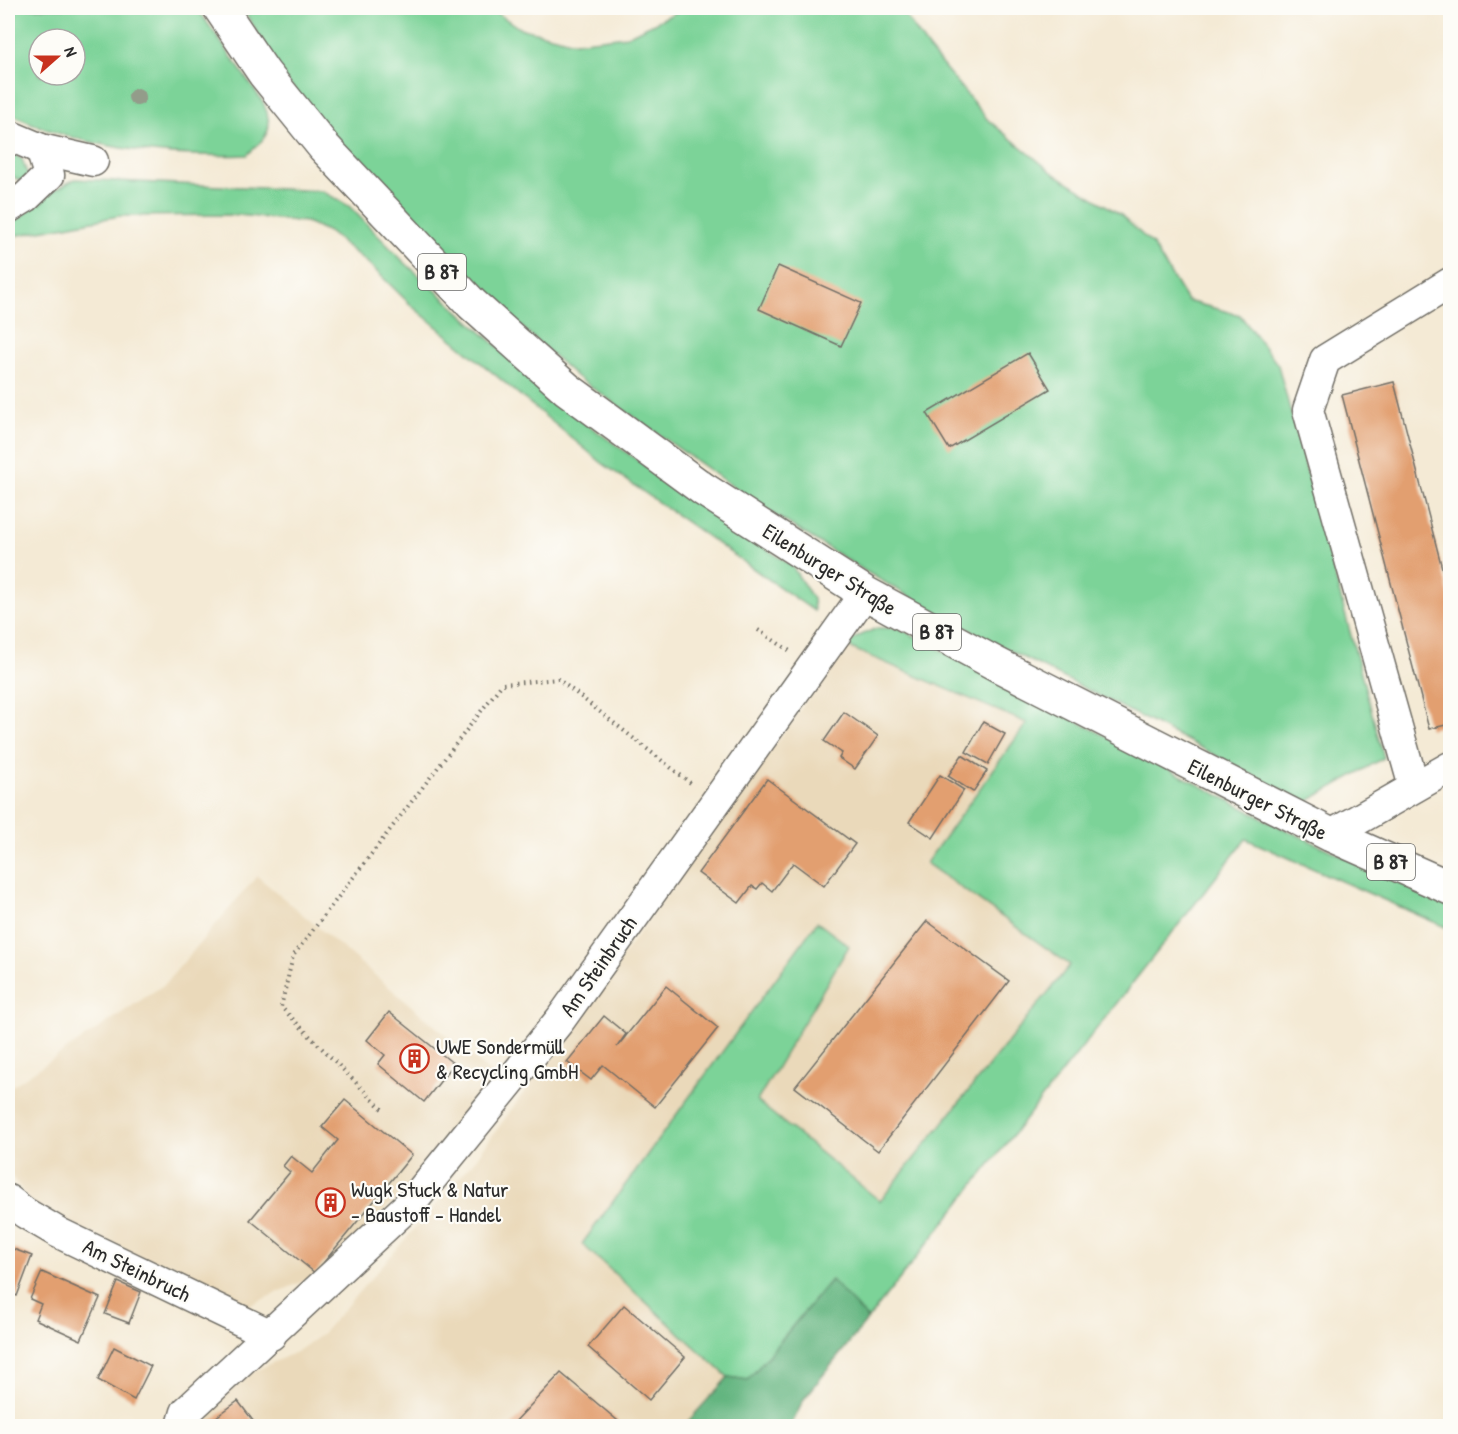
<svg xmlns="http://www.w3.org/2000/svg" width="1458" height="1434" font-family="'Patrick Hand',sans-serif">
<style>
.built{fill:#ead9ba}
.green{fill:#7bd398;stroke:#537f62;stroke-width:1.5;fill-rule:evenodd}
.forest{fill:#64b580;stroke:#487056;stroke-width:1.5}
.building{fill:#e29f70}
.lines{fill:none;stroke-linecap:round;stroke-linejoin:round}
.minor-casing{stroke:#716e66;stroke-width:33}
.major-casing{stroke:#716e66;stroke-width:36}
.path{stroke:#716e66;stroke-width:4;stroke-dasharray:1.5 4.5;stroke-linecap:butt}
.minor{stroke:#fff;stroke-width:30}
.major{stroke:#fff;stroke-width:33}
.tree{fill:#939c8a}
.labels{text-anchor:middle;stroke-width:4.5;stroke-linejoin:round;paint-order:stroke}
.shield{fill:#fdfcf7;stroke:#6a6a68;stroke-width:1.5}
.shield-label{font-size:21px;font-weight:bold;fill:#2b2b2b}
.street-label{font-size:22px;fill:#2b2b2b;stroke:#fdfcf7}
.poi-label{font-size:22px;fill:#2b2b2b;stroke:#fdfcf7;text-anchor:start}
</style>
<rect width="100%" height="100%" fill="#fdfcf7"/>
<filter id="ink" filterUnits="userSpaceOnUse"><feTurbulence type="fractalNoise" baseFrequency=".0167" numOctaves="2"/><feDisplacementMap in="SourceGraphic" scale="12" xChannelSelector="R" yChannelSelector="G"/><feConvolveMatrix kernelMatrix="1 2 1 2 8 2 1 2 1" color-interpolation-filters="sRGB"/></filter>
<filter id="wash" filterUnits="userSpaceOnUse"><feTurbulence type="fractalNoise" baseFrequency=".008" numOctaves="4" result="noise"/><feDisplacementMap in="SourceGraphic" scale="24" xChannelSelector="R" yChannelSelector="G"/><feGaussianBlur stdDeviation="1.35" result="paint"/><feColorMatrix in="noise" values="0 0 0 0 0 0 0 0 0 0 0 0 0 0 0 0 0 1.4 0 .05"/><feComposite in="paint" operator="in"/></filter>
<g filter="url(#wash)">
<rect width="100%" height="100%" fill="#f4ead5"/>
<g class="built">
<polygon points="846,646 1027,723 1246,839 804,1399 791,1426 193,1426 197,1416 253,1372 298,1351 322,1334 475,1160"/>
<polygon points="257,876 498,1079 429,1162 330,1269 243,1308 32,1205 8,1171 8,1089 165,984"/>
</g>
<g class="green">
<path d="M16 8H197L263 102C275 131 268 135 247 155 171 158 76 149 8 112V64ZM39 39H75V75H39Z"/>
<polygon points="242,8 490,8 519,28 575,42 627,36 685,8 900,8 928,48 988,120 1053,173 1120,214 1152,244 1187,301 1240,315 1278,365 1384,758 1305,803 1190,742 952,621 865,571 762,507 577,377 452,264 363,171 287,81"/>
<polygon points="8,151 22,159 28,176 26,184 8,174"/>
<polygon points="75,179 322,191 349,206 403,261 570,412 693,500 792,566 813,599 814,611 602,463 413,307 369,264 329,232 306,222 238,215 119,216 8,237 8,227 53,191"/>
<polygon points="877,628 899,628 1276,825 1450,906 1450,929 1246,839 868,1319 830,1281 748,1380 728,1377 582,1244 817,922 849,946 757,1101 880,1201 1070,965 926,863 1027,723 846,646 857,637"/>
</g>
<g class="forest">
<polygon points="8,8 16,8 8,64"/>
<polygon points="831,1280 868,1319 804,1399 791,1426 684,1426 728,1377 748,1380"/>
</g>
<g id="blocks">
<g class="building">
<polygon points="778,266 861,303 841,346 759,309"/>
<polygon points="1028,353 1050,389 949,449 927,413"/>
<polygon points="1394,382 1450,599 1450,724 1429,729 1342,395"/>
<polygon points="844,712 878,736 855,769 839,758 842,753 824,741"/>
<polygon points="983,722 1005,734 988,764 966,752"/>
<polygon points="962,755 987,771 973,792 948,776"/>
<polygon points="940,775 964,790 933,838 909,822"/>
<polygon points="767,779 855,844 824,886 793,863 772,891 762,883 757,889 752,886 739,903 698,873"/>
<polygon points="927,921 1009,981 878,1151 795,1087"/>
<polygon points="666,986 718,1028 655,1107 603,1065 591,1080 567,1062 604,1016 626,1034 617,1047"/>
<polygon points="389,1012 454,1064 424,1102 378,1064 385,1055 367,1040"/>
<polygon points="345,1100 412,1155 315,1273 250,1220 290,1172 283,1166 291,1156 312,1173 338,1140 322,1127"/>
<polygon points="8,1247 32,1256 17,1296 8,1292"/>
<polygon points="42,1272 100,1298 81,1340 35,1319 41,1304 30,1299"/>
<polygon points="118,1282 141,1292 129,1323 105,1314"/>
<polygon points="624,1305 685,1357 649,1400 588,1347"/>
<polygon points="114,1347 151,1366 134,1400 98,1380"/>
<polygon points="561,1373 624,1426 511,1426"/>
<polygon points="238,1401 257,1426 204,1426"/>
</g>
</g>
</g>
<g filter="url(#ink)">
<use href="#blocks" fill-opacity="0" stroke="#716e66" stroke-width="1.5"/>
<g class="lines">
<defs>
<g id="minor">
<polyline points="8,135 41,149 93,161"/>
<polyline points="8,208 26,197 49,175 41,149"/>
<polyline points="1414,787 1308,410 1325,360 1450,283"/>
<polyline points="1331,835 1450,767"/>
<polyline points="8,1200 25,1213 59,1233 271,1335"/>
<polyline points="182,1426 186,1412 413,1201 560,1020 865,593"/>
</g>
<polyline id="major" points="220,8 264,73 324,147 472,304 567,389 703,489 865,593 998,665 1331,835 1450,888"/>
</defs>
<use href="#minor" class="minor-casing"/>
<use href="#major" class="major-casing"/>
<g class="path">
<polyline points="758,630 790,651"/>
<polyline points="382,1109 281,1007 293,956 502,684 558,679 693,785"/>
</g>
<use href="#minor" class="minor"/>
<use href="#major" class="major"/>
</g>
<circle class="tree" cx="137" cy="97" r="9"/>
</g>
<defs>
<symbol id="building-ring" viewBox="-11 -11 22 22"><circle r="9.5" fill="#fdfcf7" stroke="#c8321e" stroke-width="1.5"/><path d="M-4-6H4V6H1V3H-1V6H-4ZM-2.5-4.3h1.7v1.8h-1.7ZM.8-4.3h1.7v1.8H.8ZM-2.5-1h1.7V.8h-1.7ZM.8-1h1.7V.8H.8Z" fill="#c8321e"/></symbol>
</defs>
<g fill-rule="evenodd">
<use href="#building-ring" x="398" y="1042" width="33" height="33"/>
<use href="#building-ring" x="314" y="1186" width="33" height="33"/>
</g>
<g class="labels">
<g class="shield">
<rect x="418" y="254" width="48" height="36" rx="4.5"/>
<rect x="913" y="614" width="48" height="36" rx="4.5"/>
<rect x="1367" y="844" width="48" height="36" rx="4.5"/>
</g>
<g class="shield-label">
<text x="442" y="279">B 87</text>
<text x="937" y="639">B 87</text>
<text x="1391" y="869">B 87</text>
</g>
<g class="street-label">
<text transform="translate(830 569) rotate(32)" y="8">Eilenburger Straße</text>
<text transform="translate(1258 799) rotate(27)" y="8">Eilenburger Straße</text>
<text transform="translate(598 966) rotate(-55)" y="8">Am Steinbruch</text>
<text transform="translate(137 1270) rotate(26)" y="8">Am Steinbruch</text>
</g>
<g class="poi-label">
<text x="436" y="1054">UWE Sondermüll<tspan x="436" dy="25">&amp; Recycling GmbH</tspan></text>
<text x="351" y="1197">Wugk Stuck &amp; Natur<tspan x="351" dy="25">- Baustoff - Handel</tspan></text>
</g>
</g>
<rect width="1458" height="1434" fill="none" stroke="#fdfcf7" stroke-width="30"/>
<g transform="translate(57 57) rotate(69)"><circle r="28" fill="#fdfcf7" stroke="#a9a8a5" stroke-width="1.5"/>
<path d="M0-4.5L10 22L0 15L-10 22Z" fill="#c8321e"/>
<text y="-9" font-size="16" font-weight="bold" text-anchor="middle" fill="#2b2b2b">N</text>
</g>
</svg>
